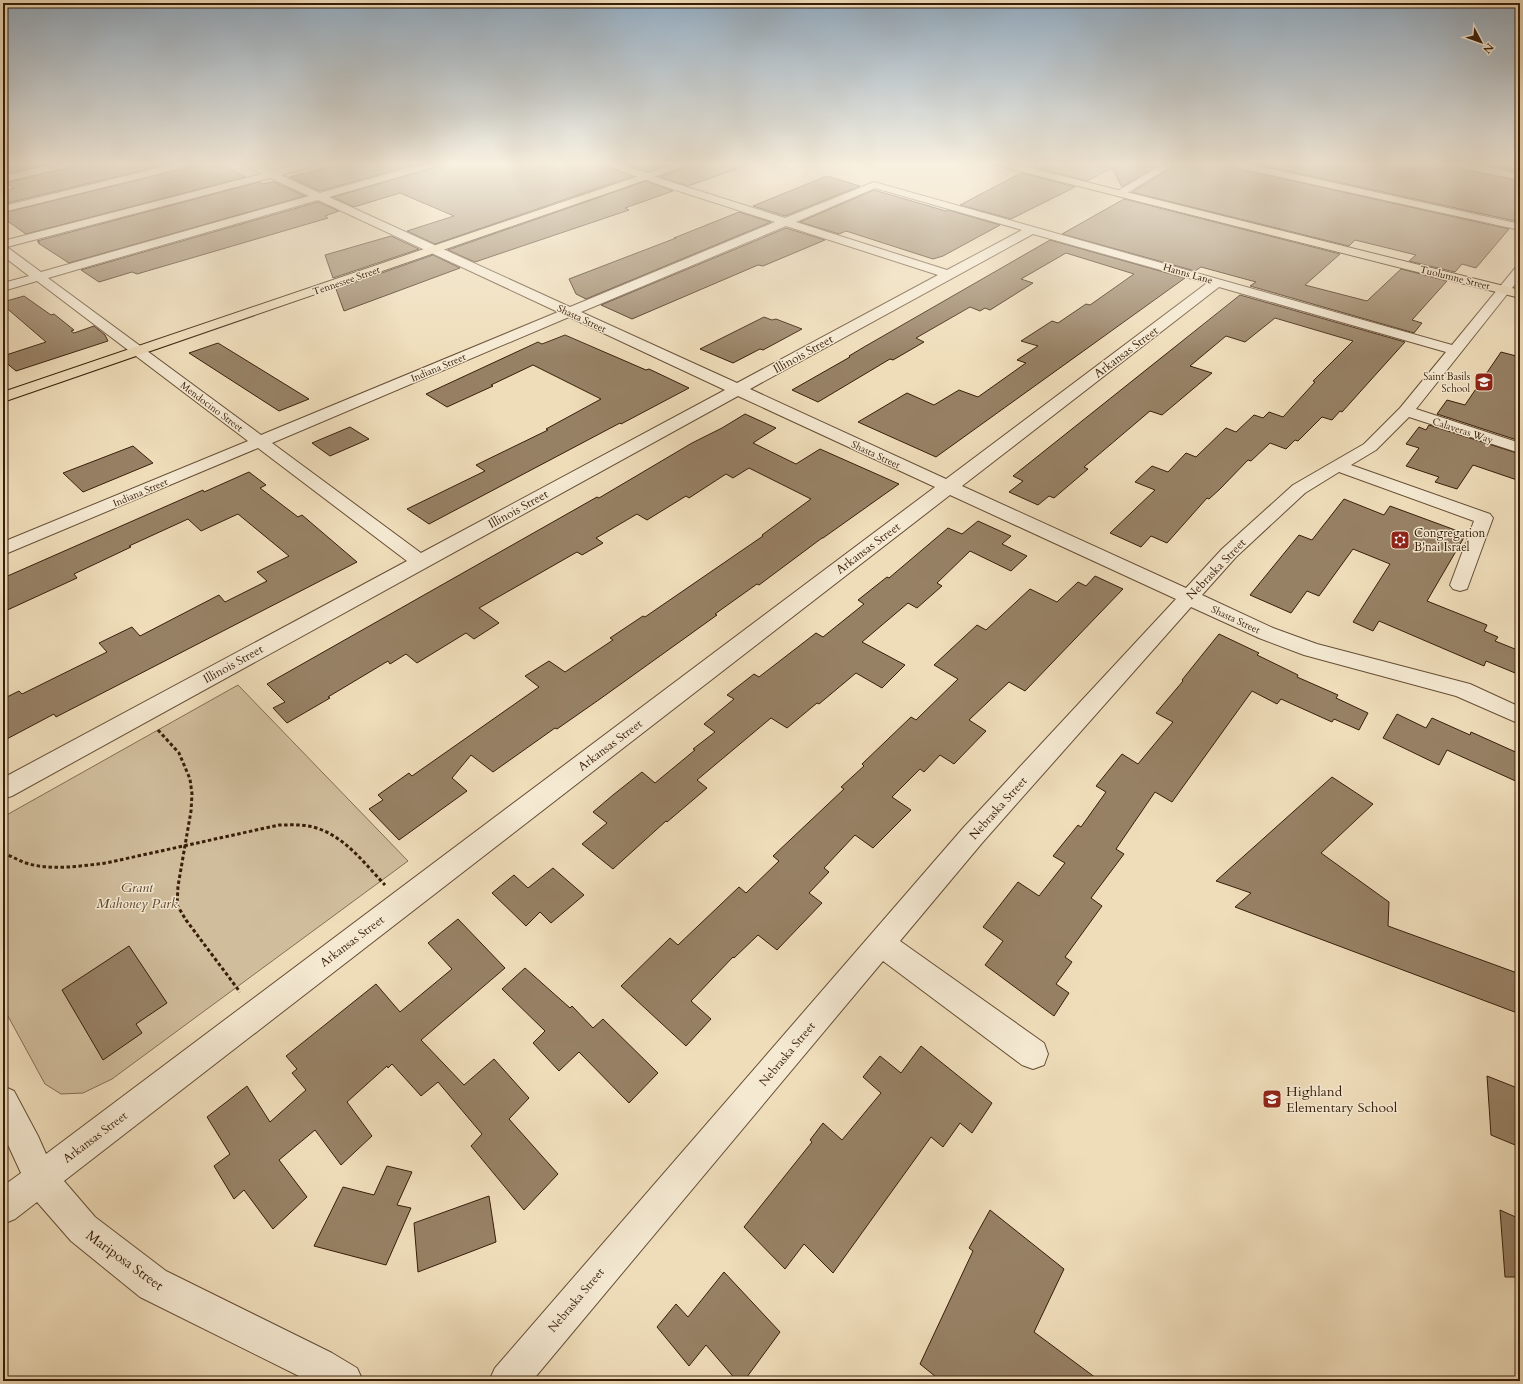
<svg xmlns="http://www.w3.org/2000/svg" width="1523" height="1384" font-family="Cardo,serif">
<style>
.green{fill:#d0bd9c;stroke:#846e52}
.building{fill:#978165;stroke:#381e09}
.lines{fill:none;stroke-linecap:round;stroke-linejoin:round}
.minor-casing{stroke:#664e35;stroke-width:2}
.major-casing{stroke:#381e09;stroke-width:2}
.path{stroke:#381e09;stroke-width:3;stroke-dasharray:3.5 2.5;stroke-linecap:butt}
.minor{fill:#f5e9d2;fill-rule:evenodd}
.major{fill:#efddba;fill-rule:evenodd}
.labels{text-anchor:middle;stroke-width:3;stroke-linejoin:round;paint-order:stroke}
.far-street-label{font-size:10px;fill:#381e09;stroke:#f5e9d2}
.far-poi-label{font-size:10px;fill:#381e09;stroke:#f5e9d2;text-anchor:end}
.street-label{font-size:12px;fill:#381e09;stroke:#f5e9d2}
.poi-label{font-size:12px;fill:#381e09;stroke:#f5e9d2;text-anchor:start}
.near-park-label{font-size:14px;font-style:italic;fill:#5e462e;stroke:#f5e9d2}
.near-poi-label{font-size:14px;fill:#381e09;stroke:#f5e9d2;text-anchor:start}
.near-street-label{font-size:14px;fill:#381e09;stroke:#f5e9d2}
</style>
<rect width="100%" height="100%" fill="#efddba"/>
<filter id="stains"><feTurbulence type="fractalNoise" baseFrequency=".005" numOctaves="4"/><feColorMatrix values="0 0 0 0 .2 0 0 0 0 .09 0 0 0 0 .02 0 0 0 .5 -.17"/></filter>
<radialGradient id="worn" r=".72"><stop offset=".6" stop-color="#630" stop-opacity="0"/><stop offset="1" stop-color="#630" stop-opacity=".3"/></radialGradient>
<polygon class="green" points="238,685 408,861 112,1079 83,1093 61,1094 45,1084 3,1007 3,817"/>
<g class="building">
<polygon points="3,162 15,162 21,165 35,162 47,162 50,164 3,174"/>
<polygon points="83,162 177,162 3,204 3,191 14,188 6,183 80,165"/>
<polygon points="201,162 215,162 246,177 26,234 3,218 3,213 198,165"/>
<polygon points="346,162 424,162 320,191 290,177"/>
<polygon points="446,162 600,162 602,165 633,176 435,244 407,231 454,216 400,193 354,207 333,197 443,165"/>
<polygon points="619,162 676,162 647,172"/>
<polygon points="695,162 747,162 748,165 688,186 660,177 692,165"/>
<polygon points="1045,162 1164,162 1122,187 1112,168 1087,181 1034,167"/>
<polygon points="1180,162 1220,162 1226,166 1509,229 1476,268 1462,264 1455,272 1409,261 1416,255 1355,240 1349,246 1132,192"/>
<polygon points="1246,162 1441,162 1447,166 1520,181 1520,216 1515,221"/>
<polygon points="1468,162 1520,162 1520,172"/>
<polygon points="1021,173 1075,187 1011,219 960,205"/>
<polygon points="827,176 860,186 785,216 753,206"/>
<polygon points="646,181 673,191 625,208 629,210 475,262 448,250"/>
<polygon points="259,182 263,184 274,182 305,196 69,263 38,243 40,242 37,241"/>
<polygon points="874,190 946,211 948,210 1000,225 943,256 933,259 846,231 839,234 800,222"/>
<polygon points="1124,199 1340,254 1305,285 1367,301 1401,269 1447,281 1412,320 1422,323 1414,333 1250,286 1256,282 1201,267 1195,271 1062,234"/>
<polygon points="318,202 339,211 325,216 328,218 137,274 132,272 99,282 81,270"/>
<polygon points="739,212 771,222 586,299 576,294 569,279 676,238 674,238"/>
<polygon points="786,228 825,240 763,266 758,265 632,319 601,305"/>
<polygon points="391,236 419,249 333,278 325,255"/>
<polygon points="1050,240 1185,278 936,457 858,422 907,393 934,405 959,390 978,397 1026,363 1017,360 1038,346 1021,341 1052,321 1058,323 1086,304 1090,305 1134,274 1066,253 1021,279 1033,283 990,310 985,308 980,311 970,307 916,338 924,342 893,360 890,359 818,402 792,390 850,357 849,356 864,347"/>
<polygon points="433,255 460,268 344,311 336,289"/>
<polygon points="1240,295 1405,342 1342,412 1340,411 1332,420 1322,417 1298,441 1295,440 1286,449 1270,443 1251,461 1248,460 1220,489 1209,499 1207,498 1167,543 1151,536 1141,547 1110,533 1155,490 1135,482 1152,466 1168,472 1186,453 1196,457 1226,428 1236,432 1254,415 1263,418 1269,412 1283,417 1315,382 1313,381 1353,341 1275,318 1245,342 1226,336 1190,366 1212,373 1162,415 1150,411 1084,467 1088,469 1054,498 1049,496 1038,505 1009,492 1023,481 1013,476"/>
<polygon points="24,296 51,315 54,314 74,330 71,331 74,333 94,326 105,335 108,341 16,371 3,360 3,356 46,342 3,305 3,302"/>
<polygon points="764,317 772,320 776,319 802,329 763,350 760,349 733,363 700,349"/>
<polygon points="565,335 646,370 649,369 689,388 621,424 620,423 429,524 407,509 485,471 476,465 548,430 546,429 601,399 533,365 491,385 493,386 447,407 426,394 538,342 542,344"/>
<polygon points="218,343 309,399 279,411 189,353"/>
<polygon points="1501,352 1520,357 1520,441 1437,414 1447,400 1465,405"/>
<polygon points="745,414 776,428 753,443 796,464 820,449 899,484 823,538 822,538 759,585 757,584 715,614 717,615 600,699 557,729 555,728 493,772 471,755 452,778 467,791 399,840 369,809 383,800 378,795 409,773 412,776 539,687 525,676 549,661 565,672 613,640 610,638 643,616 645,617 763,536 762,535 811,499 749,468 733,478 726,474 689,498 686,496 647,520 637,514 596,538 603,543 582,555 577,552 479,608 499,623 474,639 466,633 417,663 406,654 390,664 388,661 328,697 330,698 287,723 273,708 285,702 267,684 597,497 599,498 692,443 722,428"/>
<polygon points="1429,425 1520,454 1520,481 1473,465 1457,489 1435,482 1439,477 1406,466 1419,448 1406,444 1419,427 1426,430"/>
<polygon points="350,427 369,439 330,456 312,443"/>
<polygon points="133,446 153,463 83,492 63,473"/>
<polygon points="249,472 266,485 260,488 298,517 302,515 357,562 56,717 54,714 3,741 3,699 19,691 22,694 107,652 99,643 132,627 140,636 219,595 225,602 267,581 257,572 289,556 238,514 201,531 188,519 129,546 131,547 74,574 77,578 3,612 3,578 203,490 204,492"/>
<polygon points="1344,499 1384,515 1390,506 1466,534 1427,601 1487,625 1484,631 1498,637 1495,641 1520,651 1520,675 1486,661 1484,666 1379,621 1373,631 1353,622 1390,564 1353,549 1319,596 1307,591 1291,613 1250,595 1299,535 1312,540"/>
<polygon points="978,521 1011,536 1002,544 1027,556 1011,571 970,551 937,583 942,586 917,608 908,603 862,642 905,665 882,688 856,673 819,704 817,703 787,728 771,718 697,780 707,788 667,822 666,821 613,869 582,844 607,823 593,812 613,795 642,772 655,783 695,750 693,749 715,732 704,724 734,699 727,695 754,674 759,677 816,633 823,637 864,604 858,600 887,577 889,578 948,528 962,534"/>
<polygon points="1095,576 1123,589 1025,691 1009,682 969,720 986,731 954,764 940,755 924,772 920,769 892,797 911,810 873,848 855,835 824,868 829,872 809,893 822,903 777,950 758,935 734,958 733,957 691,1001 711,1019 686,1046 621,986 670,938 678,945 739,887 746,893 779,861 773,856 844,789 841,787 864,766 862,764 911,717 916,720 958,679 934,665 977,625 986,630 1030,589 1057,602 1078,582 1086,586"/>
<polygon points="1219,634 1259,653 1257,655 1298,675 1297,677 1338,695 1336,698 1368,713 1359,730 1334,719 1332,722 1281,699 1277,704 1252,691 1172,802 1155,792 1116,849 1124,854 1091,898 1102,906 1065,957 1072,962 1056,984 1069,993 1054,1016 985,965 1003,941 983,927 1018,882 1039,896 1065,863 1053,856 1078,825 1081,827 1106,792 1096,786 1122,754 1138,764 1173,722 1156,713 1183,681 1182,680"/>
<polygon points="1397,714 1426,728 1432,718 1470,735 1471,732 1520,754 1520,783 1447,750 1439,765 1383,738"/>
<polygon points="1332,777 1373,804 1321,853 1389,902 1388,926 1520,974 1520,1014 1235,907 1251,893 1216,881"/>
<polygon points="553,868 584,895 551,923 540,912 526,926 492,893 514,875 528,888"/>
<polygon points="458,919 505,968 421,1040 464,1085 494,1059 529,1098 509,1119 558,1174 524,1210 471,1146 482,1134 438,1082 421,1096 392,1064 388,1068 387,1066 347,1102 372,1136 341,1165 315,1130 279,1160 307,1197 273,1229 244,1190 234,1199 214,1166 230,1154 207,1117 247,1086 270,1122 306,1090 292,1073 297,1069 286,1056 376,984 400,1012 452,969 428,943"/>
<polygon points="129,946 167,1003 136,1024 142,1033 103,1060 62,990"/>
<polygon points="525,968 570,1008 572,1006 593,1028 603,1019 658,1073 629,1103 579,1052 559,1071 533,1043 545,1031 502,989"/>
<polygon points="921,1046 992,1103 972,1133 960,1123 943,1147 931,1137 833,1273 804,1244 785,1269 744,1227 812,1142 810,1140 823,1123 842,1140 881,1093 863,1077 880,1056 901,1073"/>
<polygon points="1487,1076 1520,1089 1520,1147 1491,1135"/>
<polygon points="387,1166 412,1172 397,1205 411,1208 386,1265 314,1246 343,1187 374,1195"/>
<polygon points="489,1196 496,1242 418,1272 414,1223"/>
<polygon points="990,1210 1064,1269 1034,1332 1100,1381 941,1381 920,1364 973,1251 969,1248"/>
<polygon points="1500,1210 1520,1219 1520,1277 1505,1277"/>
<polygon points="724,1272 780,1332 744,1381 737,1381 706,1345 689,1366 657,1327 676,1304 688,1317"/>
</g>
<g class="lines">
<defs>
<g id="minor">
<polygon points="64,162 82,162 80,164 3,182 3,176"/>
<polygon points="183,162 200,162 198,164 3,212 3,206"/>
<path d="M239 162H252L272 171 308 162H324L322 164 281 175 320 193 429 162H445L443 164 329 197 570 307 775 222 663 186 603 164 601 162H615L671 182 785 218 874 182 1452 345 1516 267 1520 266V278L1416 409 1520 443V453L1409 417 1376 450 1351 465 1490 514 1493 518 1467 589 1460 591 1453 589 1450 585 1474 521 1339 472 1305 493 1236 557 1202 595 1273 628 1317 644 1470 684 1520 707V724L1456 696 1304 655 1259 638 1191 607 982 843 900 941 1044 1043 1048 1054 1044 1065 1033 1069 1022 1065 883 961 532 1381H489L495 1368 964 827 1176 599 950 495 64 1181 95 1217 166 1271 332 1353 357 1368 363 1381H309L140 1297 71 1241 37 1202 15 1219 3 1224V1186L21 1173 3 1134V1086L14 1091 38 1136 46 1154 935 487 738 396 12 796 3 799V778L407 561 258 448 3 555V542L248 441 37 281 3 291V283L29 276 3 256V241L262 174ZM270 178 309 196 41 272 7 247ZM875 188 1022 230 947 270 796 222ZM318 200 558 312 261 435 48 278ZM786 226 938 275 737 383 581 312ZM1033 234 1207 283 946 479 750 389ZM1219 287 1446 352 1400 408 1364 444 1293 485 1222 549 1186 588 962 486ZM569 317 725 390 421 553 272 443Z"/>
<path d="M773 162C781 162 791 160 797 166L792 169 775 164Z"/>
<polygon points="1167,162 1179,162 1123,195 1119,196 1114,193"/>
<polygon points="1221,162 1239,162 1520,224 1520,230 1226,165"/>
<polygon points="1442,162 1461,162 1520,174 1520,180 1447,165"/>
</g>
<g id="major">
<polygon points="680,162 694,162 692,164 3,402 3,392"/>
<polygon points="989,162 1006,162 1520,290 1520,298 991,164"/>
</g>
</defs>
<use href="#minor" class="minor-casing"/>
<use href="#major" class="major-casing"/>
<g class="path">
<polyline points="158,730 179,753 190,779 192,794 191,811 178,886 177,905 186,920 240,992"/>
<path d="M3 853C11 856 18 860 26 863 51 871 80 866 106 863L279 825C290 825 302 824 313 827 344 835 364 863 385 885"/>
</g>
<use href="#minor" class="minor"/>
<use href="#major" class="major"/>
</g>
<linearGradient id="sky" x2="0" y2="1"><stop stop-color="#92aabe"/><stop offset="0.46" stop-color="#f8f0e0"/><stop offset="1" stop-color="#f8f0e0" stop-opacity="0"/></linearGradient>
<rect width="1523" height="356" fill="url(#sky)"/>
<defs>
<symbol id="school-square" viewBox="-11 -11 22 22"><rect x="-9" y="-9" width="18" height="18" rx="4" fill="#8f2418" stroke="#f5e9d2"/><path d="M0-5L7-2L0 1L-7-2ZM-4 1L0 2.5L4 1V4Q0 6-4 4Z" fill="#fff"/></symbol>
<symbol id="synagogue-square" viewBox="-11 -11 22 22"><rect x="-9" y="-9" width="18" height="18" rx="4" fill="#8f2418" stroke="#f5e9d2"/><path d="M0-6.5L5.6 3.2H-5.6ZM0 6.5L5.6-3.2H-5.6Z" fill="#fff"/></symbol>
</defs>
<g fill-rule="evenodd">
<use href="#school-square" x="1473" y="371" width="22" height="22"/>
<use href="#synagogue-square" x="1389" y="529" width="22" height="22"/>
<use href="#school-square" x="1261" y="1088" width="22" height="22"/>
</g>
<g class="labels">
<g class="far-street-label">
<text transform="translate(1188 273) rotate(16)" y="4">Hanns Lane</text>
<text transform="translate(1455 277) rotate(14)" y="4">Tuolumne Street</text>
<text transform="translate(346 280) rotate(-19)" y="4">Tennessee Street</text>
<text transform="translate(582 318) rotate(25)" y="4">Shasta Street</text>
<text transform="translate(438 367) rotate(-23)" y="4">Indiana Street</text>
<text transform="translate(212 406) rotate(37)" y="4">Mendocino Street</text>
<text transform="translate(1463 430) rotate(18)" y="4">Calaveras Way</text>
<text transform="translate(876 454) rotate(25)" y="4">Shasta Street</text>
<text transform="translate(140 492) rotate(-23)" y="4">Indiana Street</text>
<text transform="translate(1236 619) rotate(25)" y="4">Shasta Street</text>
</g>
<g class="far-poi-label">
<text x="1470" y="380">Saint Basils<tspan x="1470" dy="12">School</tspan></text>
</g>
<g class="street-label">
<text transform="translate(1126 352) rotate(-37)" y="4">Arkansas Street</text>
<text transform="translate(803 354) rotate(-29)" y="4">Illinois Street</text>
<text transform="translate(518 509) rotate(-29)" y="4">Illinois Street</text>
<text transform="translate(868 548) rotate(-37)" y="4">Arkansas Street</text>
<text transform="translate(1216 569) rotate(-46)" y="4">Nebraska Street</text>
<text transform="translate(233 664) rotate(-29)" y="4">Illinois Street</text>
<text transform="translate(610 745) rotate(-37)" y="4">Arkansas Street</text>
<text transform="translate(998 808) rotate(-48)" y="4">Nebraska Street</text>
<text transform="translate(352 941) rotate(-37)" y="4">Arkansas Street</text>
<text transform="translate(787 1054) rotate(-50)" y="4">Nebraska Street</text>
<text transform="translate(95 1137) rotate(-37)" y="4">Arkansas Street</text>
<text transform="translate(576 1300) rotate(-50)" y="4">Nebraska Street</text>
</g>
<g class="poi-label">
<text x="1414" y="537">Congregation<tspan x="1414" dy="14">B'nai Israel</tspan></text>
</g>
<g class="near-park-label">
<text x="137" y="892">Grant<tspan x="137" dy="16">Mahoney Park</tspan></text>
</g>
<g class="near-poi-label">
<text x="1286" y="1096">Highland<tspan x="1286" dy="16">Elementary School</tspan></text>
</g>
<g class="near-street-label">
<text transform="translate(125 1260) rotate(36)" y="5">Mariposa Street</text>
</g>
</g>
<rect width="1523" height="1384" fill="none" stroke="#efddba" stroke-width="16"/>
<rect x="4" y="4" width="1515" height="1376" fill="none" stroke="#381e09" stroke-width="2"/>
<rect x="8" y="8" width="1507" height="1368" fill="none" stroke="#381e09"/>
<g transform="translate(1481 42) rotate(131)" stroke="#f5e9d2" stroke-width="3" paint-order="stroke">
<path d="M0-3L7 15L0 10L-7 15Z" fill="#381e09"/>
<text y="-6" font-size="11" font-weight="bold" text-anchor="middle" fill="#381e09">N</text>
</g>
<rect width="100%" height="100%" filter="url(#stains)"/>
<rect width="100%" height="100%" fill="url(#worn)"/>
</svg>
